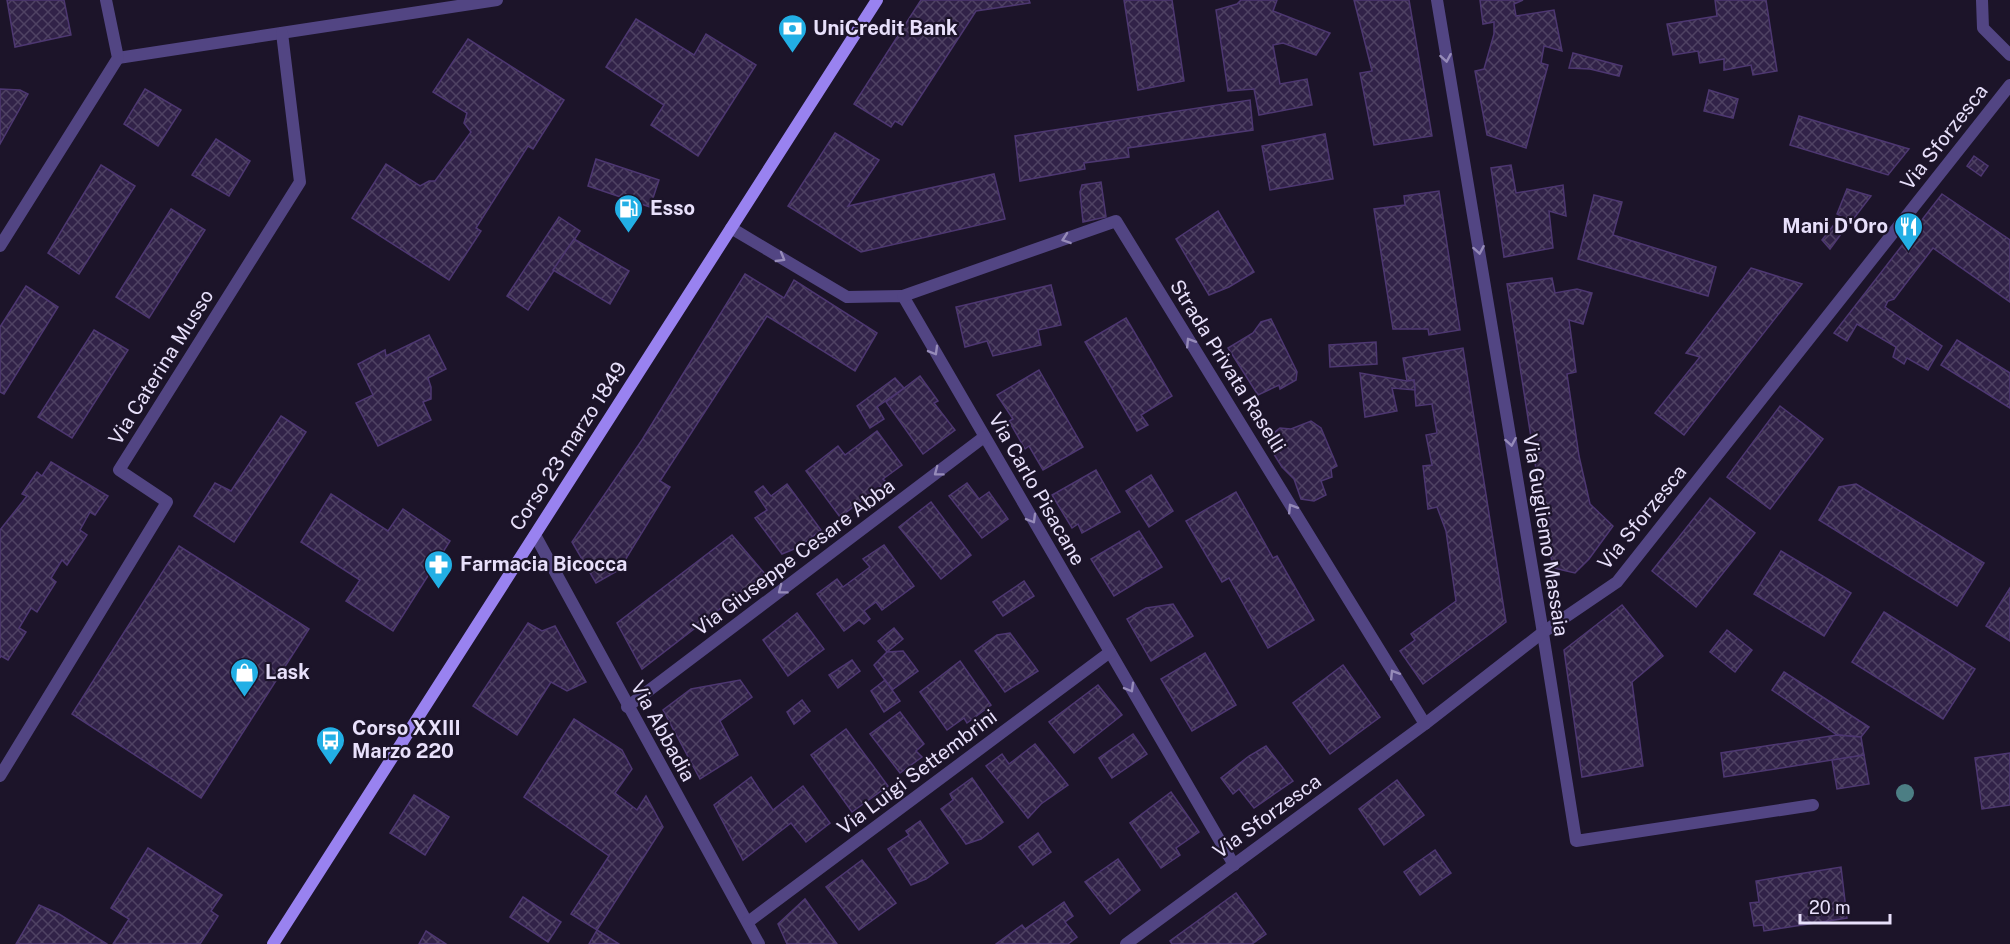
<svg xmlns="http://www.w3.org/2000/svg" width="2010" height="944" font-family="'Public Sans',sans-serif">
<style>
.building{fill:url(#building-cross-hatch);stroke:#4d3771;stroke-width:1.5}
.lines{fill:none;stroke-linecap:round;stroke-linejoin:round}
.service{stroke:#524583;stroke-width:12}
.minor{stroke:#524583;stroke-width:12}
.secondary{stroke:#9982f0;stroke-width:12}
.tree{fill:#4c7e84}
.oneway{stroke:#968bb9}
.labels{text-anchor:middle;stroke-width:4.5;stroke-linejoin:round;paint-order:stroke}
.poi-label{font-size:20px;font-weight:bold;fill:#e8e0fb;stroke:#1c1429;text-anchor:start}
.street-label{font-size:20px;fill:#e8e0fb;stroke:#1c1429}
</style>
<defs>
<pattern id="building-cross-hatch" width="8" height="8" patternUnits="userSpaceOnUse" patternTransform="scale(1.5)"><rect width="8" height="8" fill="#312248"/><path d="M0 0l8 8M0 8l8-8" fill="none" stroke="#4f4263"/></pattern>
</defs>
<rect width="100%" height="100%" fill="#1c1429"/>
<g class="building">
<polygon points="7,0 64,0 71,35 15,47"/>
<polygon points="921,0 1029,0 1030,3 976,11 902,125 895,121 891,127 854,104"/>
<polygon points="1124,0 1172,0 1184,81 1138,90"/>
<polygon points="1241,0 1277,0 1273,11 1330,33 1316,55 1283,43 1273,45 1280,84 1307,79 1312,105 1259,115 1254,89 1228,91 1216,10 1237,4"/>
<polygon points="1354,0 1409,0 1432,136 1374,145 1360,73 1372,71"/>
<polygon points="1480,0 1523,0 1514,4 1516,16 1554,10 1562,51 1544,46 1541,63 1548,65 1526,148 1487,135 1475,71 1484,69 1494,34 1494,22 1483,24"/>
<polygon points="1715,0 1766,0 1777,71 1753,75 1751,65 1724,70 1724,59 1700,63 1698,51 1673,55 1667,24 1717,16"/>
<polygon points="636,19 694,55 706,34 756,65 698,156 651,125 664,105 606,67"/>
<polygon points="468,39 564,100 533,149 528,146 476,228 481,231 449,280 352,218 386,164 420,186 429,181 435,181 471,132 464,123 467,113 433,92"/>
<polygon points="1573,53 1622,66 1619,76 1590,69 1569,68"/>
<polygon points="0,89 20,90 28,94 0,144"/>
<polygon points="145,89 181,110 158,146 124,124"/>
<polygon points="1709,90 1738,99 1733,118 1704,111"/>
<polygon points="1250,100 1253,130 1128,148 1129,157 1084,163 1085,169 1020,181 1015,136"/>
<polygon points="1799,116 1909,149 1888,175 1790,145"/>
<polygon points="835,133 879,160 848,206 994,174 1005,219 861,252 788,206"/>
<polygon points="1325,134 1333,179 1270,190 1262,146"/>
<polygon points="216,139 250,161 229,196 192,175"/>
<polygon points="1974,156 1988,166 1981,176 1967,166"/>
<polygon points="596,159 659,180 650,207 588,186"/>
<polygon points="101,165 135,186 79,274 48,253"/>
<polygon points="1511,165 1516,193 1563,185 1566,216 1549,211 1553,248 1504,257 1491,168"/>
<polygon points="1101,182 1106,217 1083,222 1080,192 1082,185"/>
<polygon points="1847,189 1871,196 1851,222 1837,214"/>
<polygon points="1439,191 1460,330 1429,335 1428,329 1393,329 1374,209 1405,205 1404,196"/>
<polygon points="1942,194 2010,240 2010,302 1933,248 1894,299 1888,301 1885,307 1942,346 1928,370 1907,358 1904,364 1893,357 1896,347 1857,324 1847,341 1834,333"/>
<polygon points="1594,195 1622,202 1613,235 1716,267 1708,296 1578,259"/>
<polygon points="171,209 205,230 149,318 116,297"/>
<polygon points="1218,211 1254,272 1229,287 1209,295 1176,239"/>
<polygon points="559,217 580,231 528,310 507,296"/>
<polygon points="1833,226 1841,234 1830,249 1822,240"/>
<polygon points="574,239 629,271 610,304 553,270"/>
<polygon points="1751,268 1802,284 1684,435 1655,413 1700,357 1686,353"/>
<polygon points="745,274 784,298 794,280 877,333 855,371 767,316 660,481 670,487 619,570 596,583 572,542 642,440"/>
<polygon points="1552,278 1555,293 1577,289 1592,293 1583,324 1569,320 1576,372 1567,374 1579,456 1590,504 1613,526 1589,559 1575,573 1554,568 1548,546 1507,284"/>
<polygon points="1051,285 1061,325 1038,330 1041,345 993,356 987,341 965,347 956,307"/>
<polygon points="26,286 58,307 4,394 0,392 0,327"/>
<polygon points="1126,318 1172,396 1141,415 1148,425 1137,431 1085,342"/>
<polygon points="1271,319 1297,372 1296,380 1280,389 1279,385 1258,395 1228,348 1253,333 1261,322"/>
<polygon points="94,330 128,350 72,438 38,417"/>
<polygon points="429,335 446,369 428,378 431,387 431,399 423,402 431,420 378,446 356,403 373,395 358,364 385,350 386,356"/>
<polygon points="1957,340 2010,373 2010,408 1941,365"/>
<polygon points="1376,342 1377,364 1330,367 1329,345"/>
<polygon points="1463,348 1506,622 1423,684 1400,651 1415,640 1411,634 1456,601 1446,531 1437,507 1428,509 1423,466 1432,465 1426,435 1437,433 1432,404 1416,406 1414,380 1407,381 1403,358"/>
<polygon points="1039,370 1083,447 1043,470 1029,446 1025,449 1009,421 1013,419 997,395"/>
<polygon points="1360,373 1407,381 1414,380 1415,390 1392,388 1397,411 1365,417"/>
<polygon points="920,376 938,401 934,403 955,430 923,454 886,402"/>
<polygon points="895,378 904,388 877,407 884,419 870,428 857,406"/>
<polygon points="1780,406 1823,439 1770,509 1727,477"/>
<polygon points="281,416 306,432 234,542 194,516 215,483 231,491"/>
<polygon points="1311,421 1321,428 1337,466 1331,469 1332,477 1321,481 1326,495 1314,501 1301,499 1294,479 1282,467 1270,448 1270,436 1280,428 1291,429"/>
<polygon points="877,431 902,465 883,479 886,482 840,517 806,471 838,446 845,455"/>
<polygon points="51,462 108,496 95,515 90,512 80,530 87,535 67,565 62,560 51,578 56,582 37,612 31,608 19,628 26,632 8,660 1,656 0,658 0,530 27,496 22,494 37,472 42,476"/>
<polygon points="1096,470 1120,512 1082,533 1078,524 1072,528 1052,495"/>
<polygon points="1151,475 1173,511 1149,527 1126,491"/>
<polygon points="967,483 979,499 989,492 1008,519 982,538 949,496"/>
<polygon points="787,484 821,530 799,547 782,554 755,518 767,510 755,492 763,486 771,496"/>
<polygon points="1856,484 1984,563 1957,606 1819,520 1839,487"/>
<polygon points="1236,492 1273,558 1277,556 1314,620 1268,648 1229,578 1222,582 1186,521"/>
<polygon points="331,494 388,531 403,509 450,541 393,631 346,601 360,580 301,542"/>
<polygon points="1710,498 1755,533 1696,607 1652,571"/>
<polygon points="931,502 971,555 941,579 899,527"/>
<polygon points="1139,531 1162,567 1114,596 1091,559"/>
<polygon points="732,535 765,574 642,669 617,623"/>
<polygon points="884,545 914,586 882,610 876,602 864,611 870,619 864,624 859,620 844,631 817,594 837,579 843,587 870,567 863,559"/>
<polygon points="179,546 309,629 201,798 72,714"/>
<polygon points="1781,551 1851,593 1824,636 1754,594"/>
<polygon points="1024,581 1034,596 1003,616 993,602"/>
<polygon points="2010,588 2010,641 1986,626"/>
<polygon points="1173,604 1193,636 1151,661 1127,619 1146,608"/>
<polygon points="1622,605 1663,656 1632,682 1643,766 1582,777 1564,650"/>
<polygon points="1884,612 1975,669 1943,719 1852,662"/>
<polygon points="797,613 824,649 788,676 763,640"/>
<polygon points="528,623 542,631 555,626 586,682 567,691 551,682 517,735 473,706"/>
<polygon points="894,628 903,639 887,652 878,641"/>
<polygon points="1727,630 1752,650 1735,672 1710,652"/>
<polygon points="1010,633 1038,671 1005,692 975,651 997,635"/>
<polygon points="903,651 918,671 892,690 874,665 887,652"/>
<polygon points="1205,653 1236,705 1192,731 1161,679"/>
<polygon points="852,660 860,671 838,688 829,675"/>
<polygon points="960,661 991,705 967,723 964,718 947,730 920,692"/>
<polygon points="1343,665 1380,717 1330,754 1293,703"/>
<polygon points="1784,672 1869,727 1861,737 1837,735 1772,690"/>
<polygon points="740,680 752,697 720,721 738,755 700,779 663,710 691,689"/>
<polygon points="885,680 900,701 884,712 871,691"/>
<polygon points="1098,685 1122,715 1074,753 1049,722"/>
<polygon points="802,700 810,711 794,724 787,712"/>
<polygon points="900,712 924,744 916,751 922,757 900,773 870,734"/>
<polygon points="574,719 622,750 632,769 615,793 637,810 646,796 663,827 597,930 571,914 609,856 524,797"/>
<polygon points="846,729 888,786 852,812 811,755"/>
<polygon points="1133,734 1147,754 1112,778 1099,758"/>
<polygon points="1837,735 1861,737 1864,755 1724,777 1721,753"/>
<polygon points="1035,744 1068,785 1041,804 1028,818 986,766 1002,754 1009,764"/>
<polygon points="1266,746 1293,781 1254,808 1239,789 1233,794 1221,778 1249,756"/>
<polygon points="2010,753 2010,805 1982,809 1975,758"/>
<polygon points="1864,755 1869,784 1837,789 1832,760"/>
<polygon points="751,777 773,810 803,786 830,823 806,842 791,823 743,860 714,805"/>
<polygon points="972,778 1003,822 981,839 966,844 941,809 953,800 950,794"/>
<polygon points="1397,780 1424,815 1384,845 1359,809"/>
<polygon points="1171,792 1199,832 1176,848 1180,855 1161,868 1130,823"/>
<polygon points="414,795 449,817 425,855 390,833"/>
<polygon points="920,821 948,863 926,879 911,885 888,849 909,835 906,831"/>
<polygon points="1038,833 1051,852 1033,865 1019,847"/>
<polygon points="148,848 222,895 211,911 218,916 200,944 113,944 129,919 111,908"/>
<polygon points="1435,850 1451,873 1420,895 1404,872"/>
<polygon points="1118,859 1140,890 1110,914 1085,882"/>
<polygon points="862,860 896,903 859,930 826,887"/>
<polygon points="1841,867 1847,918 1764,931 1763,925 1754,926 1750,903 1759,902 1756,881"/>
<polygon points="1236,893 1266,934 1252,944 1172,944 1170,941"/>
<polygon points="523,897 561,922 548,942 510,917"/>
<polygon points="805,899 837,944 787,944 778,924"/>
<polygon points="1064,902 1073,916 1065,922 1077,937 1068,944 996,944 1022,925 1025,929"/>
<polygon points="39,905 59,914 107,944 16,944"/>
<polygon points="597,930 619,944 589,944"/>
<polygon points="426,931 446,944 419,944"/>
</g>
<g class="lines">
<polyline class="service" points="1982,0 1983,28 2010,55"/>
<g class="minor">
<polyline points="1437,0 1541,621 1576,841 1813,805"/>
<polyline points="118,58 497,0"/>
<polyline points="731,228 847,297 903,296 1234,865"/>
<polyline points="0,246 118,58 106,0"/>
<polyline points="903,296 1116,221 1425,724"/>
<polyline points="535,535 759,944"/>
<polyline points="627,707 984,437"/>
<polyline points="0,776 167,502 119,470 300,182 282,33"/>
<polyline points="748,922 1110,652"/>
<polyline points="1126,944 1425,724 1542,633 1617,582 2010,85"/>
</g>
<polyline class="secondary" points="273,944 877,0"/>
</g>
<circle class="tree" cx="1905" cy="793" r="9"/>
<defs><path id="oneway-chevron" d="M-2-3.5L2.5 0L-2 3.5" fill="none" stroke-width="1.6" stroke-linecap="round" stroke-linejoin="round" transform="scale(1.5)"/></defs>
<g class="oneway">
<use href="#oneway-chevron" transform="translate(1446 58) rotate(80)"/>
<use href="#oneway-chevron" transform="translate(1066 239) rotate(161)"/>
<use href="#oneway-chevron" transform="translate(1479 250) rotate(80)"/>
<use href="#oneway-chevron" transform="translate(781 258) rotate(30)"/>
<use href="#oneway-chevron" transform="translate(1190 342) rotate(-122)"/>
<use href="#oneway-chevron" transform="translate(934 351) rotate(60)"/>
<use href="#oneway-chevron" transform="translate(1511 442) rotate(80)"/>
<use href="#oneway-chevron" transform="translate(938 472) rotate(143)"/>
<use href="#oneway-chevron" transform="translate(1292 508) rotate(-122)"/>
<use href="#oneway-chevron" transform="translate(1032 519) rotate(60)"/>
<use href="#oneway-chevron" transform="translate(782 590) rotate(143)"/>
<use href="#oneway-chevron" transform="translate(1394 674) rotate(-122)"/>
<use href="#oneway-chevron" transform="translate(1130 688) rotate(60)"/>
</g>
<defs>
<symbol id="bank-pin" viewBox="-11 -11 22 30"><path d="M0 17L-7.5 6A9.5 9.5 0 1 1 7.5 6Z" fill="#22afe5" stroke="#1c1429"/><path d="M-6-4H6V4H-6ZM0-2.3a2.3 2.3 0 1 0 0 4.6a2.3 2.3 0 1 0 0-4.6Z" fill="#fff"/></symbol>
<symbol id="fuel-pin" viewBox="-11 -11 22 30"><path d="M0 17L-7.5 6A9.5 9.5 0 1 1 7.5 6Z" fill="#22afe5" stroke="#1c1429"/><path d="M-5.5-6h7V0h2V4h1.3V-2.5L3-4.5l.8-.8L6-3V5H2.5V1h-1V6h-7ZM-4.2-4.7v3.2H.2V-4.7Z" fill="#fff"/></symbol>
<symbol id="restaurant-pin" viewBox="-11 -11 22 30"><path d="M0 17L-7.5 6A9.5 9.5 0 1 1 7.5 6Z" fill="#22afe5" stroke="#1c1429"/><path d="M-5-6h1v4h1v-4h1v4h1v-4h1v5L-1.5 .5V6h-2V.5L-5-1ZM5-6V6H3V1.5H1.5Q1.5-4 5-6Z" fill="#fff"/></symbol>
<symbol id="pharmacy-pin" viewBox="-11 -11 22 30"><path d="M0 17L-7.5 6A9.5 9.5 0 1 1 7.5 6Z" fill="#22afe5" stroke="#1c1429"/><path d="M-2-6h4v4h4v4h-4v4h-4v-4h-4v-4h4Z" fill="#fff"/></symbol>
<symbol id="shop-pin" viewBox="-11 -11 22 30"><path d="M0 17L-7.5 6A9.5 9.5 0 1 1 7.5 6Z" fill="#22afe5" stroke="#1c1429"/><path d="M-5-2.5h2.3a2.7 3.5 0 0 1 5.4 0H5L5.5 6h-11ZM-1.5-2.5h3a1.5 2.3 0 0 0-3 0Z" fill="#fff"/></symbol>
<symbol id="bus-pin" viewBox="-11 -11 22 30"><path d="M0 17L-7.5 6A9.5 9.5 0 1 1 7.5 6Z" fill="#22afe5" stroke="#1c1429"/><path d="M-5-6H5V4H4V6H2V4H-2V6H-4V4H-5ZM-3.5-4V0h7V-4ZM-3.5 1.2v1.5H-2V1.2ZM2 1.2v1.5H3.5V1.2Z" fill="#fff"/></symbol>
</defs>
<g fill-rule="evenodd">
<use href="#bank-pin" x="776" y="12" width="33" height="45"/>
<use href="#fuel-pin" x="612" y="192" width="33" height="45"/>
<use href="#restaurant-pin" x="1892" y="210" width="33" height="45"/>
<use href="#pharmacy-pin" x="422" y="548" width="33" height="45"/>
<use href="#shop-pin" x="228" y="656" width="33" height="45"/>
<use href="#bus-pin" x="314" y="724" width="33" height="45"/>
</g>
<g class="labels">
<g class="poi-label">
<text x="813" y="35">UniCredit Bank</text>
<text x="650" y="215">Esso</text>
<text x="1888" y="233" text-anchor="end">Mani D'Oro</text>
<text x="460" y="571">Farmacia Bicocca</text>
<text x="265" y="679">Lask</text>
<text x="352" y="735">Corso XXIII<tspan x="352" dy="23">Marzo 220</tspan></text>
</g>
<g class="street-label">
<text transform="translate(1944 137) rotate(-52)" y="7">Via Sforzesca</text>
<text transform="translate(1228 366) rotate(58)" y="7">Strada Privata Raselli</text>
<text transform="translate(161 367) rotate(-58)" y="7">Via Caterina Musso</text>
<text transform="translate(568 446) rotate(-57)" y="7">Corso 23 marzo 1849</text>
<text transform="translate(1037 489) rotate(60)" y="7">Via Carlo Pisacane</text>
<text transform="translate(1642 517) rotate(-51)" y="7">Via Sforzesca</text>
<text transform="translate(1546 535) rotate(81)" y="7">Via Gugliemo Massaia</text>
<text transform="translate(794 557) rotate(-37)" y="7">Via Giuseppe Cesare Abba</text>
<text transform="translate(663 731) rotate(61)" y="7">Via Abbadia</text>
<text transform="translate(917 772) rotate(-37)" y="7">Via Luigi Settembrini</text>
<text transform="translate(1267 816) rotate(-36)" y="7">Via Sforzesca</text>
</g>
</g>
<path d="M1800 914v9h90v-9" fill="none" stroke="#e8e0fb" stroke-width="3"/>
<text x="1809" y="914" font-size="18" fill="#e8e0fb" stroke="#1c1429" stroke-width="4.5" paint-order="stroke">20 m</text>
</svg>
